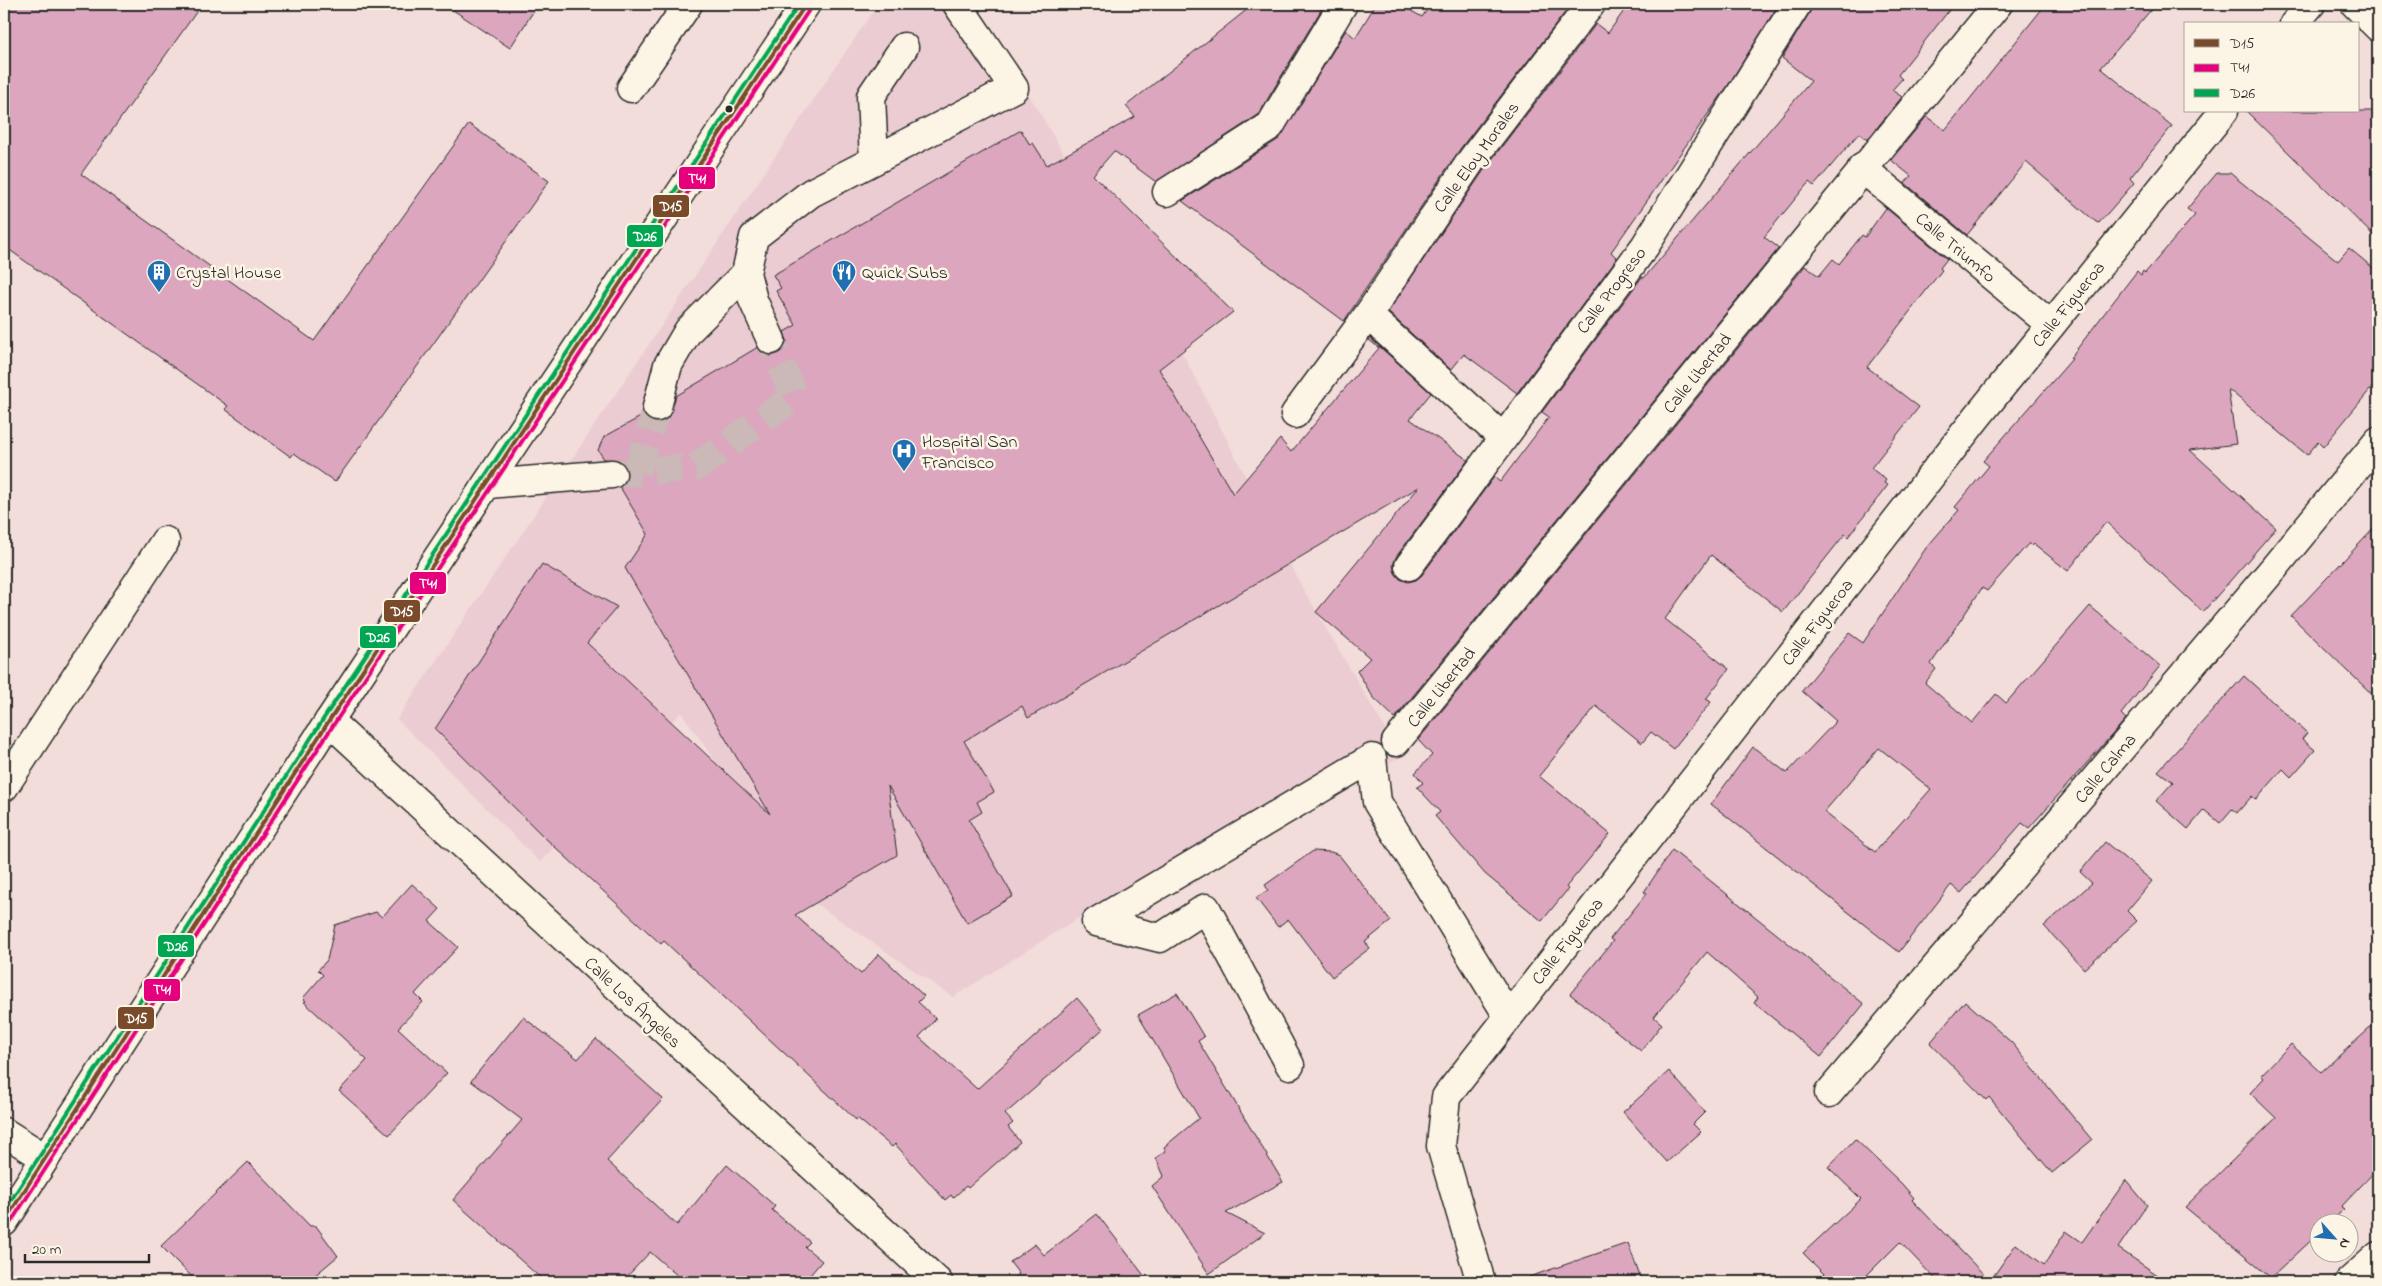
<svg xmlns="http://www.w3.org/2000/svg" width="2382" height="1286" font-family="'Indie Flower',sans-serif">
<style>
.built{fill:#ebccd2}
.building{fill:#dca6bf;stroke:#2b2b2b;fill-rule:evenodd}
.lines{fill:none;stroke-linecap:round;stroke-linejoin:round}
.minor-tunnel{stroke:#cab9b7;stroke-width:28;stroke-dasharray:28 14;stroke-linecap:butt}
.minor-casing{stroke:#2b2b2b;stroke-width:31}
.minor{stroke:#fcf5e5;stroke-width:28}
.bus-1-casing{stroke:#fcf5e5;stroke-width:8}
.bus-2-casing{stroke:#fcf5e5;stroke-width:8}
.bus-3-casing{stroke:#fcf5e5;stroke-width:8}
.bus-1{stroke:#7a4b2a;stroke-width:4}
.bus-2{stroke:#e5007d;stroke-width:4}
.bus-3{stroke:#00a651;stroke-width:4}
.bus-dot{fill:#2b2b2b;stroke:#fcf5e5;stroke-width:2}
.labels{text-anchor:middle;stroke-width:5;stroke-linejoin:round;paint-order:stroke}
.street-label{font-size:18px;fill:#2b2b2b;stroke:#fcf5e5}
.poi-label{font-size:18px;fill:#2b2b2b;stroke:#fcf5e5;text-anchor:start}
.line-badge{stroke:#fcf5e5;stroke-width:2}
.badge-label{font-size:14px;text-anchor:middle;font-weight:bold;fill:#fff}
</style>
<rect width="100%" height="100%" fill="#f2ddda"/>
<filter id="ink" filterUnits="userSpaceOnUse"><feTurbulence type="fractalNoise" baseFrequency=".02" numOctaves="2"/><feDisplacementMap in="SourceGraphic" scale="10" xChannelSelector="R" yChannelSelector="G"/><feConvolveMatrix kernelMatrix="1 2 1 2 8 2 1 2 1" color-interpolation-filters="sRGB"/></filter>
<g filter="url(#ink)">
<polygon class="built" points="878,4 975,4 1185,358 1302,587 1401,756 1128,921 1105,901 953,997 813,902 681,712 540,862 397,719"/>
<g class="building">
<polygon points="11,4 202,4 81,174 314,341 469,124 549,181 335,482 294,453 291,457 225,409 228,406 4,246 4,14"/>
<polygon points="444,4 538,4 510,48"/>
<polygon points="1254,4 1313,4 1321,10 1258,115 1156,182 1114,151 1093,175 1233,312 1159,369 1233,494 1280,439 1291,452 1379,348 1369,340 1370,338 1431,393 1410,419 1468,460 1396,557 1393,565 1395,573 1400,579 1408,582 1416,580 1422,575 1494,477 1500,482 1549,417 1542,412 1642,277 1644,278 1811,81 1782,58 1810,12 1812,4 1954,4 1898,75 1902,79 1892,90 1902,97 1867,140 1859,133 1814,186 1809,182 1764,237 1779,248 1395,718 1373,697 1357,671 1370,658 1316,612 1419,487 1028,718 1022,706 964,741 994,792 977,802 982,812 969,820 1013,896 967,923 888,786 897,855 795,915 861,974 879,954 924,996 918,1002 936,1019 919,1037 977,1089 1077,998 1103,1029 1005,1114 1013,1123 1008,1127 1020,1142 968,1188 966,1186 953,1198 951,1195 945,1200 895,1144 892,1147 857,1118 856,1120 664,941 661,944 543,836 435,729 542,564 617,607 587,643 770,814 625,568 648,534 620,487 626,480 627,472 625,466 618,460 604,459 598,450 604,437 644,415 654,422 661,422 668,418 676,396 758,347 762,353 770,356 777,354 783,349 787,341 784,332 796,325 776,291 781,288 773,275 1021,130 1030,145 1033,143 1047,165 1135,117 1126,106"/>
<polygon points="1376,4 1399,4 1422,17 1431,4 1566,4 1570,6 1460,149 1344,321 1182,201 1279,139 1346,30 1355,38"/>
<polygon points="1629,4 1779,4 1727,87 1611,252 1617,258 1517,393 1464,354 1451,370 1388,312 1486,167 1596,24 1608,33"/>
<polygon points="2046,4 2156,4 2101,68 2172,126 2130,178 2134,183 2099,223 2096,222 2026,162 1967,235 1905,183 1911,176 1891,160 1927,116 1945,130"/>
<polygon points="2246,111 2378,111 2378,240"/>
<path d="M2217 173H2230L2338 261 2349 248 2378 272V380L2323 447 2318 442 2307 455 2228 389 2236 444 2190 450 2276 528 2203 612 2106 522 2068 571 2034 544 2032 546 2029 543 1987 591 1982 588 1931 664 1936 669 1925 683 1972 723 1996 694 2006 703 2090 606 2160 666 2121 714 2126 719 2029 828 2022 823 1961 893 1951 885 1899 952 1711 804 1753 747 1787 773 1836 721 1802 691 1849 633 1863 643 1926 548 1959 510 1955 507 1989 466 1983 461 2072 359 2070 358 2137 271 2141 275 2143 271 2145 273 2195 215 2187 209ZM1879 748 1931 789 1875 852 1824 812Z"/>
<polygon points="1886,208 1947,259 1940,268 1942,270 1867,367 1919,407 1871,468 1886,480 1884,483 1888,485 1848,537 1845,534 1783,612 1711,555 1665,619 1729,669 1706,699 1711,702 1673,749 1651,732 1642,743 1596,706 1539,776 1610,834 1566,887 1568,889 1542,921 1485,874 1435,816 1440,812 1417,787 1423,783 1415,773 1432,755 1418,740 1805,266 1819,276 1833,259 1839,264 1862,235 1865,237"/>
<polygon points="2378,524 2378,700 2291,616"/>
<polygon points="2244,676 2307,733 2302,739 2315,750 2291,777 2283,769 2256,800 2252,796 2237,813 2232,809 2220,823 2204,810 2188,829 2156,801 2173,782 2158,771"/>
<polygon points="2105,842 2152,881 2127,911 2137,921 2084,969 2044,926 2092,883 2080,872"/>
<polygon points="1672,850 1864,1004 1821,1057 1754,1003 1758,997 1707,952 1654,1017 1662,1024 1641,1051 1570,994 1613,941 1610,939 1647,893 1644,892"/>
<polygon points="1313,851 1331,852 1339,855 1391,921 1365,942 1370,948 1332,977 1288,919 1278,927 1256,898 1268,890 1265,885"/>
<polygon points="412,884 440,909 429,921 458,947 415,994 423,1002 398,1028 447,1073 389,1135 339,1091 367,1060 304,1002 306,1001 303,998 323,975 318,970 327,960 335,925 376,912 382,917"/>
<polygon points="1177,993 1204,1037 1198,1041 1283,1182 1226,1213 1265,1233 1209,1274 1152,1186 1164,1176 1156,1158 1166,1151 1164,1147 1199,1118 1138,1015"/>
<polygon points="1965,1001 2012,1043 2092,1140 2052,1173 1989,1097 1986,1100 1930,1043"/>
<polygon points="523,1017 578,1059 596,1039 663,1099 607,1161 677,1225 727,1165 775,1206 772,1210 810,1242 805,1247 822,1261 804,1282 685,1282 650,1252 622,1282 545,1282 453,1200 522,1120 471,1081"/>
<polygon points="2378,1021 2378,1168 2341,1207 2344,1209 2329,1224 2320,1224 2320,1232 2271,1278 2185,1207 2276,1118 2250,1093 2264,1078 2261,1075 2291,1044 2321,1072"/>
<polygon points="1669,1071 1705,1112 1693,1124 1701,1132 1667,1162 1623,1112"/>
<polygon points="1855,1139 1902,1184 1914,1198 1912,1200 1990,1281 2016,1244 2044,1265 2066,1231 2082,1242 2126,1180 2147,1205 2118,1248 2168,1282 1938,1282 1900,1242 1860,1282 1832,1282 1803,1253 1861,1199 1828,1167"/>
<polygon points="248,1162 310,1226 316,1226 338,1256 307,1282 197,1282 161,1246"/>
<polygon points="1097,1214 1149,1282 1008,1282 1019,1274 1010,1262 1035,1244 1044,1255"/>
<polygon points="1628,1243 1642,1282 1530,1282 1529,1277"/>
</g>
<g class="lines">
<g class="minor-tunnel">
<polyline points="637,472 657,407"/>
<polyline points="612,474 696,467 794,397 771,340"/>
</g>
<defs>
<g id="minor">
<polyline points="2355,4 2378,27"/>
<polyline points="2294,24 2311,4"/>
<polyline points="631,88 688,4"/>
<polyline points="874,160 871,96 904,47"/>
<polyline points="1862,168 2051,325"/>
<polyline points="1167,192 1270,126 1343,4"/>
<polyline points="1368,315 1502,437"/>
<polyline points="771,340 753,300 746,273 754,237 811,193 1014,88 957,4"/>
<polyline points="657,407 668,365 688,331 746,273"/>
<polyline points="1295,414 1368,315 1473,158 1591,4"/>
<polyline points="487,484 612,474"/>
<polyline points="1409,566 1645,246 1797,4"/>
<polyline points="329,721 938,1282"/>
<polyline points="1396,742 1998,4"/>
<polyline points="4,787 165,541"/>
<polyline points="1290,1065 1206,908 1160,938 1096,922 1372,758 1377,802 1508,1016"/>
<polyline points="1829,1093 2274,568 2378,441"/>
<polyline points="4,1132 45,1158"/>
<polyline points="4,1222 329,721 806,4"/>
<polyline points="1481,1282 1441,1146 1446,1097 1977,417 2224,111"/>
<polyline points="2349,1282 2378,1256"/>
</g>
</defs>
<use href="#minor" class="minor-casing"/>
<use href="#minor" class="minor"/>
<defs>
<polyline id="bus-1" points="4,1222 329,721 806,4"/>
<polyline id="bus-2" points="9,1225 334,724 811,7"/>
<polyline id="bus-3" points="4,1211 324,718 799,4"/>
</defs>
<use href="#bus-1" class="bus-1-casing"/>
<use href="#bus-2" class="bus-2-casing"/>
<use href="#bus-3" class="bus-3-casing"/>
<use href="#bus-1" class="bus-1"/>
<use href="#bus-2" class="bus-2"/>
<use href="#bus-3" class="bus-3"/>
</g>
</g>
<defs>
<symbol id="building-pin" viewBox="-11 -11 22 30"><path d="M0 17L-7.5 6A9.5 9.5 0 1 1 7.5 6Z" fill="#1f6fb2" stroke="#fcf5e5"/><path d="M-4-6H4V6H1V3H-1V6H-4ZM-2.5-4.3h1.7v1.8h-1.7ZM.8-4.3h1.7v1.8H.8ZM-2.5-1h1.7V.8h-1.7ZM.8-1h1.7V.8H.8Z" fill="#fff"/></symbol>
<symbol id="restaurant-pin" viewBox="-11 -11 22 30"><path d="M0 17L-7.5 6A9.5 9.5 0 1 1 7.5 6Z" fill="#1f6fb2" stroke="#fcf5e5"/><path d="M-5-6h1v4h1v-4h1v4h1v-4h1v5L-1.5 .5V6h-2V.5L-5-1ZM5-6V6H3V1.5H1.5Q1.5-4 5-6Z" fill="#fff"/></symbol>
<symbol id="hospital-pin" viewBox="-11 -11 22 30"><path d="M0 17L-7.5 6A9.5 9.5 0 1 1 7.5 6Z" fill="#1f6fb2" stroke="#fcf5e5"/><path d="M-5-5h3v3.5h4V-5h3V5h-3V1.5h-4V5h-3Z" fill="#fff"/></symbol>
</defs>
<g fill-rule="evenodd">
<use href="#building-pin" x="145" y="258" width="28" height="38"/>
<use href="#restaurant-pin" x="830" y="258" width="28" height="38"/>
<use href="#hospital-pin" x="890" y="437" width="28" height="38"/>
</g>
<circle class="bus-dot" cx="729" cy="109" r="4.5"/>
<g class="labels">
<g class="street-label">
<text transform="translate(1476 157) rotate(-54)" y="6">Calle Eloy Morales</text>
<text transform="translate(1956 247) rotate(40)" y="6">Calle Triumfo</text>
<text transform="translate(1611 290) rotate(-53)" y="6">Calle Progreso</text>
<text transform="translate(2068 304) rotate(-51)" y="6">Calle Figueroa</text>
<text transform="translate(1697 373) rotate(-51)" y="6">Calle Libertad</text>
<text transform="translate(1817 622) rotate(-52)" y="6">Calle Figueroa</text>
<text transform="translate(1441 687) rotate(-51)" y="6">Calle Libertad</text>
<text transform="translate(2105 768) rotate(-50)" y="6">Calle Calma</text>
<text transform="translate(1567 941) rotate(-52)" y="6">Calle Figueroa</text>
<text transform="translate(633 1002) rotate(43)" y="6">Calle Los Ángeles</text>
</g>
<g class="poi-label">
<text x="176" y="278">Crystal House</text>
<text x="862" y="278">Quick Subs</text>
<text x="922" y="447">Hospital San<tspan x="922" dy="21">Francisco</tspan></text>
</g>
</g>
<g class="line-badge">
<rect x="678" y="166" width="38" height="24" rx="5" fill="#e5007d"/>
<rect x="652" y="194" width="38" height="24" rx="5" fill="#7a4b2a"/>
<rect x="626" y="224" width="38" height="24" rx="5" fill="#00a651"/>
<rect x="409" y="571" width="38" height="24" rx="5" fill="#e5007d"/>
<rect x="383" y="599" width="38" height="24" rx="5" fill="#7a4b2a"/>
<rect x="359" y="625" width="38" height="24" rx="5" fill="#00a651"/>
<rect x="157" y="934" width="38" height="24" rx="5" fill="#00a651"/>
<rect x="143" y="978" width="38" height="24" rx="5" fill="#e5007d"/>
<rect x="117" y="1006" width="38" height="24" rx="5" fill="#7a4b2a"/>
</g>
<g class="badge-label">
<text x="697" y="183">T41</text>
<text x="671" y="211">D15</text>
<text x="645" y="241">D26</text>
<text x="428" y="588">T41</text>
<text x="402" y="616">D15</text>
<text x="378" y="642">D26</text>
<text x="176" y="951">D26</text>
<text x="162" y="994">T41</text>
<text x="136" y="1023">D15</text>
</g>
<rect width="2382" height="1286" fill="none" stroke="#fcf5e5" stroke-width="20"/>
<rect x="10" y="10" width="2362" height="1266" fill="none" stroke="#2b2b2b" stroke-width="2" filter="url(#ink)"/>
<rect x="2184" y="22" width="175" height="90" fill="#fcf5e5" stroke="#a8a49b"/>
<rect x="2194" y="39" width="25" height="8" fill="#7a4b2a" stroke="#a8a49b"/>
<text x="2230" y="48" font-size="15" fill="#2b2b2b">D15</text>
<rect x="2194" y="64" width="25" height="8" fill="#e5007d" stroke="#a8a49b"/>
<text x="2230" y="72" font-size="15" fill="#2b2b2b">T41</text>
<rect x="2194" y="89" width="25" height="8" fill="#00a651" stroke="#a8a49b"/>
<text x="2230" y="98" font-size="15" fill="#2b2b2b">D26</text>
<g transform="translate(2334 1238) rotate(117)"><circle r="24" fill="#fcf5e5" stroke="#a8a49b"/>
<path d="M0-4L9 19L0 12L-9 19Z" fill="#1f6fb2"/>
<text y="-8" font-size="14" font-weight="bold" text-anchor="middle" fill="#2b2b2b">N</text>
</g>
<path d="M25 1254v8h124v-8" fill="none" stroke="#2b2b2b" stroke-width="2.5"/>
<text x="32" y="1254" font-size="15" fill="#2b2b2b" stroke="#fcf5e5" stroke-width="4" paint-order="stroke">20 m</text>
</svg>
